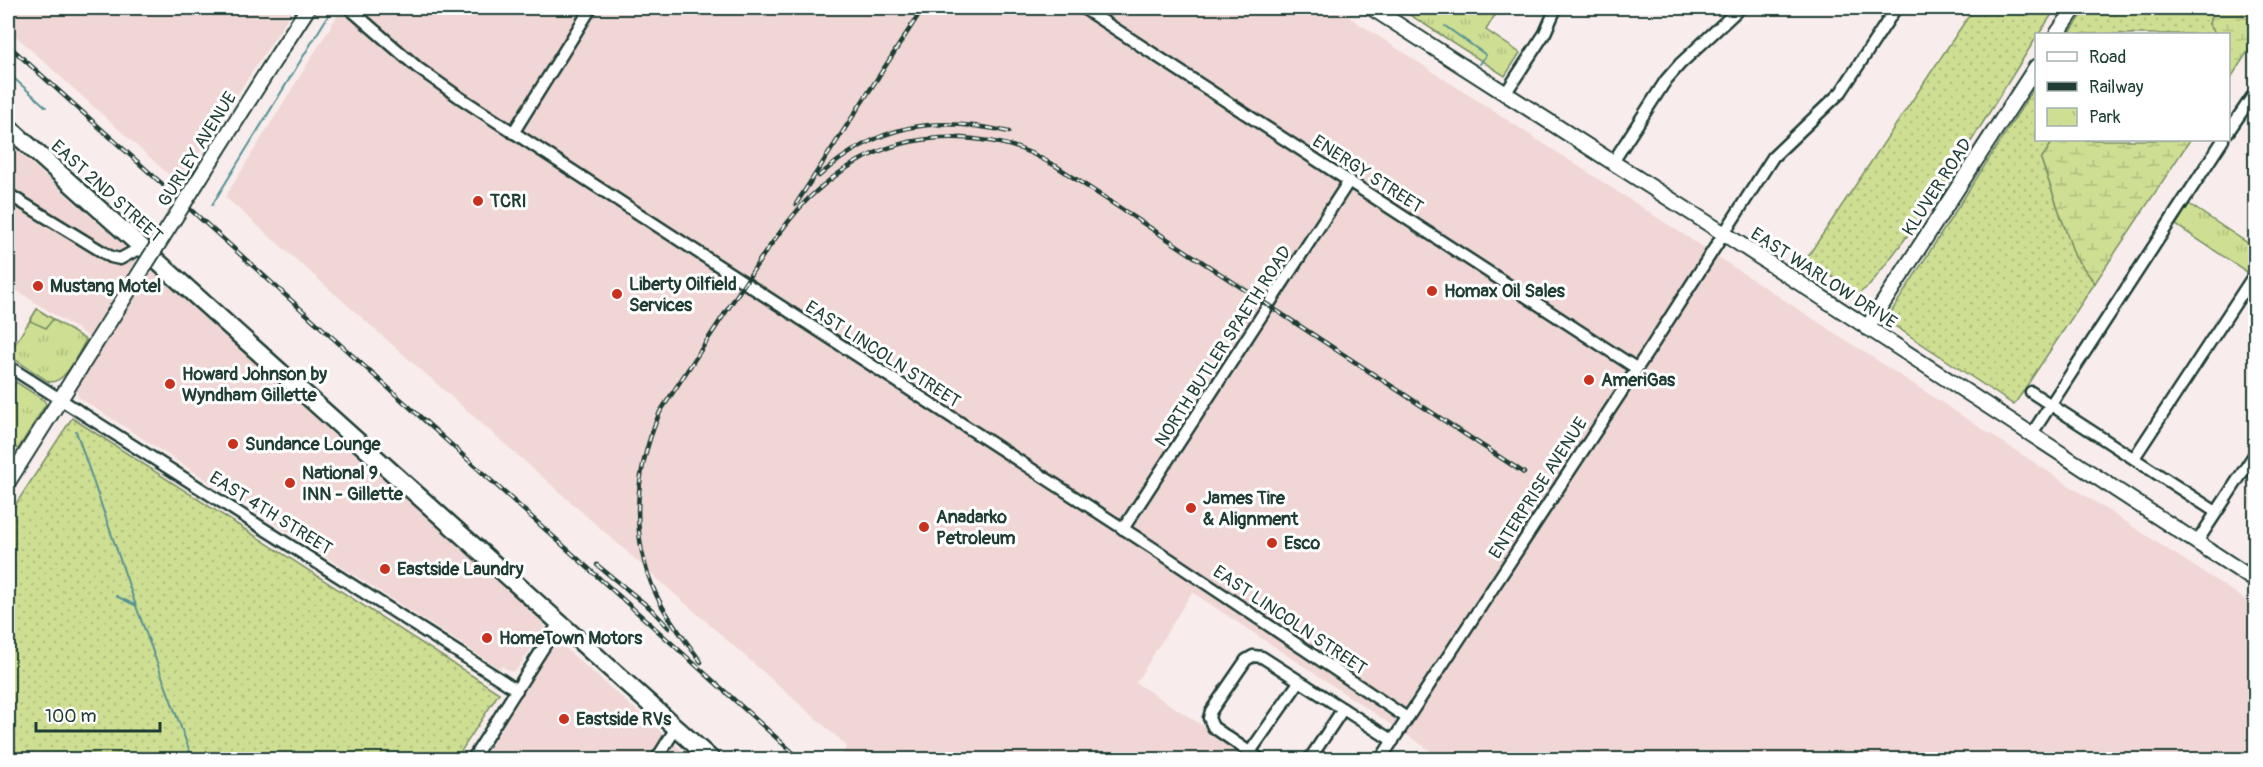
<svg xmlns="http://www.w3.org/2000/svg" width="2263" height="767" font-family="Pangolin,sans-serif">
<defs>
<pattern id="grass-dots" width="8" height="8" patternUnits="userSpaceOnUse" patternTransform="scale(1.5)"><rect width="8" height="8" fill="#cede92"/><path d="M2 2h.1M6 6h.1" fill="none" stroke="#b0bf7e" stroke-width="1.8" stroke-linecap="round"/></pattern>
<pattern id="wetland-marsh" width="20" height="14" patternUnits="userSpaceOnUse" patternTransform="scale(1.5)"><rect width="20" height="14" fill="#cede92"/><path d="M1 5h8M5 5V1M11 12h8M15 12V8" fill="none" stroke="#b0bf7e"/></pattern>
<pattern id="park-tufts" width="24" height="20" patternUnits="userSpaceOnUse" patternTransform="scale(1.5)"><rect width="24" height="20" fill="#cede92"/><path d="M3 7l-1-3M5 7V3M7 7l1-3M15 17l-1-3M17 17v-4M19 17l1-3" fill="none" stroke="#b0bf7e"/></pattern>
<pattern id="water-rules" width="6" height="5" patternUnits="userSpaceOnUse" patternTransform="scale(1.5)"><rect width="6" height="5" fill="#79cad3"/><path d="M0 2.5h6" fill="none" stroke="#63a5ac"/></pattern>
</defs>
<rect width="100%" height="100%" fill="#f8edec"/>
<filter id="ink" filterUnits="userSpaceOnUse"><feTurbulence type="fractalNoise" baseFrequency=".0167" numOctaves="2"/><feDisplacementMap in="SourceGraphic" scale="12" xChannelSelector="R" yChannelSelector="G"/><feConvolveMatrix kernelMatrix="1 2 1 2 8 2 1 2 1" color-interpolation-filters="sRGB"/></filter>
<g filter="url(#ink)">
<g fill="#f0d7d5">
<polygon points="8,8 294,8 179,184 8,29"/>
<polygon points="342,8 1335,8 2255,606 2255,759 1443,759 1192,592 1136,683 1255,759 839,759 847,746 225,197"/>
<polygon points="8,142 137,258 89,337 8,285"/>
<polygon points="149,267 543,622 544,630 517,669 512,672 502,666 500,669 78,397 76,389 78,382"/>
<polygon points="556,640 692,759 482,760"/>
</g>
<g fill="url(#grass-dots)" stroke="#768e63" stroke-width="1.5">
<polygon points="1974,8 2056,8 2039,34 2036,34 2036,38 1933,202 1870,285 1858,294 1806,259"/>
<polygon points="2087,8 2213,8 2209,24 2216,34 2069,34"/>
<polygon points="2036,85 2036,140 2054,140 2041,159 2075,257 2095,283 2014,405 1886,320"/>
<polygon points="72,418 499,693 456,759 8,759 8,516"/>
</g>
<g fill="url(#wetland-marsh)" stroke="#768e63" stroke-width="1.5">
<polygon points="2213,8 2255,8 2255,40 2229,81 2228,34 2216,34 2209,24"/>
<polygon points="2054,140 2190,140 2095,283 2075,257 2041,159"/>
</g>
<g fill="url(#park-tufts)" stroke="#768e63" stroke-width="1.5">
<polygon points="1399,8 1499,8 1486,30 1520,53 1505,76"/>
<polygon points="2189,204 2255,248 2255,258 2247,272 2176,225"/>
<path d="M37,309L86,340C77,354 67,383 49,382L8,355Z"/>
<polygon points="16,382 44,400 46,404 18,449 8,442 8,394"/>
</g>
<polygon fill="#cede92" stroke="#768e63" stroke-width="1.5" points="37,309 53,319 46,328 30,321"/>
<polygon fill="url(#water-rules)" stroke="#559293" stroke-width="1.5" points="311,531 326,541 322,548 306,538"/>
<g fill="none" stroke-linecap="round" stroke-linejoin="round">
<g stroke="#559293" stroke-width="2">
<polyline points="1445,26 1486,55 1480,64"/>
<polyline points="8,73 46,107"/>
<polyline points="212,205 328,16"/>
<polyline points="76,431 136,606 193,760"/>
<polyline points="116,596 135,605"/>
</g>
<defs>
<g id="street">
<polyline points="349,8 418,68 459,97 1153,548 1407,718"/>
<polyline points="1083,8 1636,368"/>
<polyline points="1505,94 1545,33 1556,8"/>
<polyline points="2228,132 2256,91"/>
<polyline points="513,133 591,8"/>
<polyline points="1613,162 1666,80 1680,64 1740,8"/>
<polyline points="8,194 111,257 120,259 140,248"/>
<polyline points="8,366 517,690"/>
<polyline points="2031,392 2216,512"/>
<polyline points="2031,435 2223,140"/>
<polyline points="2134,458 2256,272"/>
<polyline points="1123,529 1349,181"/>
<polyline points="2197,542 2256,452"/>
<polyline points="1250,752 1299,682"/>
<polyline points="472,760 559,623"/>
<polyline points="656,760 676,728"/>
<polyline points="1261,760 1213,727 1209,718 1211,711 1246,660 1253,656 1262,657 1393,741"/>
<polyline points="1309,760 1343,709"/>
<polyline points="1380,760 1653,344 1773,157 1841,92 1896,8"/>
</g>
<g id="secondary">
<polyline points="1372,8 1723,233 2256,581"/>
<polyline points="2057,34 2075,8"/>
<polyline points="275,59 308,8"/>
<polyline points="1867,328 2036,67"/>
<polyline points="8,482 73,379"/>
</g>
<polyline id="primary" points="8,127 712,760"/>
</defs>
<use href="#street" stroke="#1f3d34" stroke-width="15"/>
<use href="#secondary" stroke="#1f3d34" stroke-width="18"/>
<use href="#primary" stroke="#1f3d34" stroke-width="21"/>
<use href="#street" stroke="#fff" stroke-width="10"/>
<use href="#secondary" stroke="#fff" stroke-width="14"/>
<use href="#primary" stroke="#fff" stroke-width="16"/>
<defs>
<g id="rail">
<polyline points="8,45 801,760"/>
<path d="M819,176C878,124 934,115 1009,132"/>
<polyline points="796,204 923,8"/>
<path d="M757,264C773,242 789,218 808,199C855,153 909,132 974,139C992,141 1011,144 1028,152C1038,156 1047,162 1056,166L1524,473"/>
<polyline points="597,565 650,608 669,628"/>
<path d="M701,662C688,644 673,625 662,606C628,545 633,474 660,412L762,257"/>
</g>
</defs>
<use href="#rail" stroke="#1f3d34" stroke-width="4.5"/>
<use href="#rail" stroke="#fff" stroke-width="2" stroke-dasharray="7" stroke-linecap="butt"/>
<defs>
<polyline id="secondary-bridge" points="73,379 275,59"/>
</defs>
<use href="#secondary-bridge" stroke="#1f3d34" stroke-width="18" stroke-linecap="butt"/>
<use href="#secondary-bridge" stroke="#fff" stroke-width="14"/>
</g>
</g>
<g fill="#c8321e" stroke="#fff" stroke-width="2">
<circle cx="478" cy="201" r="6"/>
<circle cx="38" cy="286" r="6"/>
<circle cx="1432" cy="291" r="6"/>
<circle cx="617" cy="294" r="6"/>
<circle cx="1589" cy="380" r="6"/>
<circle cx="170" cy="384" r="6"/>
<circle cx="233" cy="444" r="6"/>
<circle cx="290" cy="483" r="6"/>
<circle cx="1191" cy="508" r="6"/>
<circle cx="924" cy="527" r="6"/>
<circle cx="1272" cy="543" r="6"/>
<circle cx="385" cy="569" r="6"/>
<circle cx="487" cy="638" r="6"/>
<circle cx="564" cy="719" r="6"/>
</g>
<g text-anchor="middle" stroke-width="6" stroke-linejoin="round" paint-order="stroke">
<g font-size="18" fill="#1f3d34" stroke="#fff">
<text transform="translate(197 149) rotate(-58)" y="6">GURLEY AVENUE</text>
<text transform="translate(1368 174) rotate(33)" y="6">ENERGY STREET</text>
<text transform="translate(1937 187) rotate(-57)" y="6">KLUVER ROAD</text>
<text transform="translate(107 191) rotate(42)" y="6">EAST 2ND STREET</text>
<text transform="translate(1824 278) rotate(33)" y="6">EAST WARLOW DRIVE</text>
<text transform="translate(1223 346) rotate(-57)" y="6">NORTH BUTLER SPAETH ROAD</text>
<text transform="translate(883 354) rotate(33)" y="6">EAST LINCOLN STREET</text>
<text transform="translate(1538 488) rotate(-57)" y="6">ENTERPRISE AVENUE</text>
<text transform="translate(271 513) rotate(32)" y="6">EAST 4TH STREET</text>
<text transform="translate(1290 620) rotate(34)" y="6">EAST LINCOLN STREET</text>
</g>
<g font-size="18" font-weight="bold" fill="#1f3d34" stroke="#fff" text-anchor="start">
<text x="490" y="207">TCRI</text>
<text x="629" y="290">Liberty Oilfield<tspan x="629" dy="21">Services</tspan></text>
<text x="50" y="292">Mustang Motel</text>
<text x="1444" y="297">Homax Oil Sales</text>
<text x="182" y="380">Howard Johnson by<tspan x="182" dy="21">Wyndham Gillette</tspan></text>
<text x="1601" y="386">AmeriGas</text>
<text x="245" y="450">Sundance Lounge</text>
<text x="302" y="479">National 9<tspan x="302" dy="21">INN - Gillette</tspan></text>
<text x="1203" y="504">James Tire<tspan x="1203" dy="21">&amp; Alignment</tspan></text>
<text x="936" y="523">Anadarko<tspan x="936" dy="21">Petroleum</tspan></text>
<text x="1284" y="549">Esco</text>
<text x="397" y="575">Eastside Laundry</text>
<text x="499" y="644">HomeTown Motors</text>
<text x="576" y="725">Eastside RVs</text>
</g>
</g>
<rect width="2263" height="767" fill="none" stroke="#fff" stroke-width="30"/>
<rect x="15" y="15" width="2233" height="737" fill="none" stroke="#1f3d34" stroke-width="2" filter="url(#ink)"/>
<rect x="2035" y="33" width="195" height="108" fill="#ffffff" stroke="#a5b1ae" stroke-width="1.5"/>
<rect x="2047" y="52" width="30" height="9" fill="#ffffff" stroke="#a5b1ae" stroke-width="1.5"/>
<text x="2089" y="63" font-size="18" fill="#1f3d34">Road</text>
<rect x="2047" y="82" width="30" height="9" fill="#1f3d34" stroke="#a5b1ae" stroke-width="1.5"/>
<text x="2089" y="93" font-size="18" fill="#1f3d34">Railway</text>
<rect x="2047" y="108" width="30" height="18" fill="url(#park-tufts)" stroke="#a5b1ae" stroke-width="1.5"/>
<text x="2089" y="123" font-size="18" fill="#1f3d34">Park</text>
<path d="M36 722v9h124v-9" fill="none" stroke="#1f3d34" stroke-width="3"/>
<text x="45" y="722" font-size="18" fill="#1f3d34" stroke="#ffffff" stroke-width="4.5" paint-order="stroke">100 m</text>
</svg>
